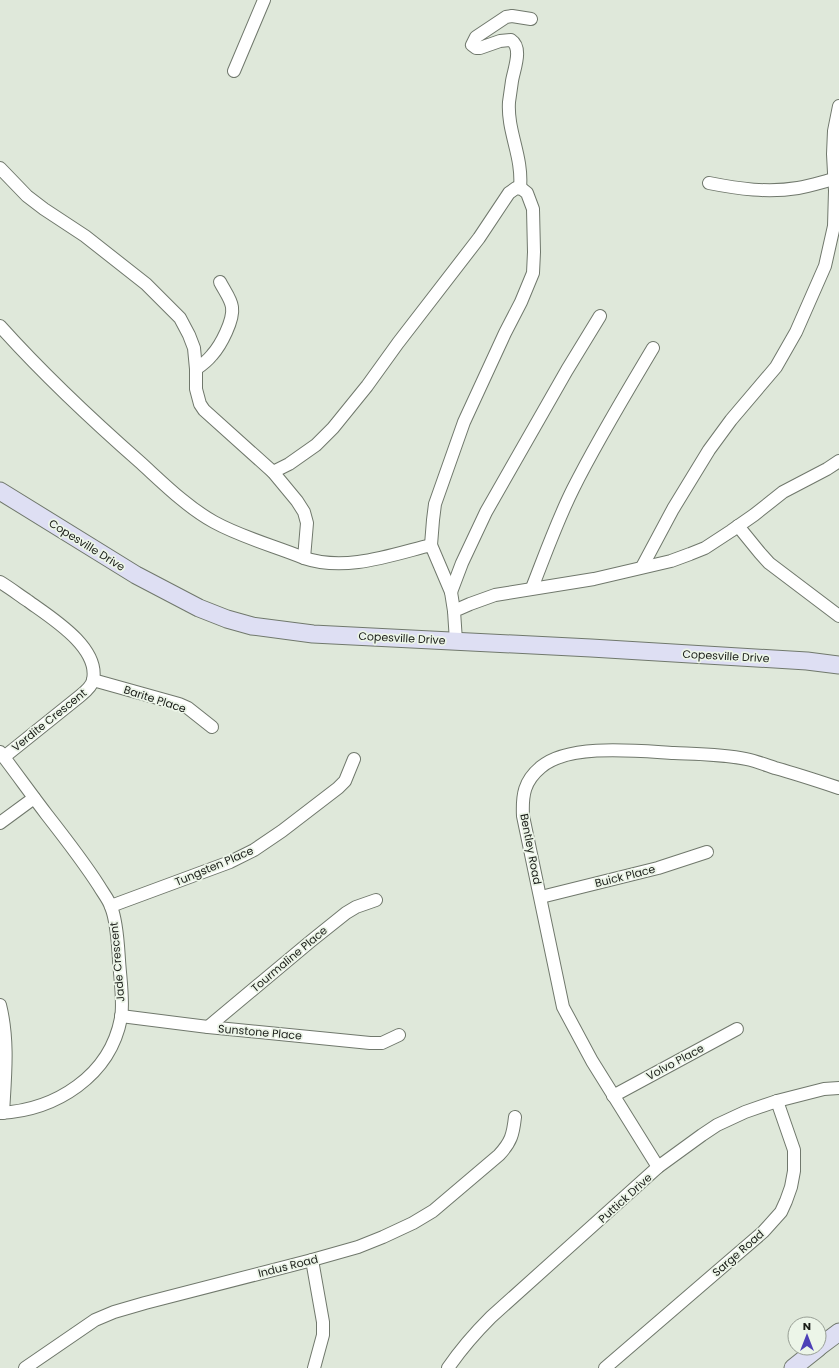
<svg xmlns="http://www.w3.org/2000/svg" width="839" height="1368" font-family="Poppins,sans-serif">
<rect width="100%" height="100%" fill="#dfe8da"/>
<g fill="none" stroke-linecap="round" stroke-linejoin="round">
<defs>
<g id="street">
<polyline points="234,71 264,0"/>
<polyline points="0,168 27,196 44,209 85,236 146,284 180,318 189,335 194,348 196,369 196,389 200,404 204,410 273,472 297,501 304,512 307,523 304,558"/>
<path d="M709,183C739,189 768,193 798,188C810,186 822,182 834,179"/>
<path d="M520,188C523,156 507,132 509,102C510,95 511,88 512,81C514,69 523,48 511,40L500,41L480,48H476L472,45L476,37L506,17L512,16L531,19"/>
<path d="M0,326C44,375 92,420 141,463C164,484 187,507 214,522C243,538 275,546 304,558C346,572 391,555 431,545L451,592L454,611"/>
<path d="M196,369C202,365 208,360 212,355C221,345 234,320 232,307C231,299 224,290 220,282"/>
<polyline points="273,472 289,464 316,445 333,428 367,386 398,343 479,238 509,193 516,188 522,189 527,193 533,209 534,252 533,273 521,302 505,333 464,422 435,504 433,520 431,545"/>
<polyline points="738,526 760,553 769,563 839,616"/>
<polyline points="642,567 673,509 709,450 731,420 776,367 796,332 825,266 834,226 835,191 833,154 834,131 839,106"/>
<path d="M0,582C10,588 19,595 28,601C50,617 100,647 93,680C92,686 85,692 80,696L4,757"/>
<path d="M532,588C545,555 557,521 573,489C597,441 625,395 653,348"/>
<polyline points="451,592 462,563 486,512 567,370 600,316"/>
<polyline points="456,641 454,611 470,604 495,595 594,579 671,561 690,554 705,548 731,531 754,515 783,492 827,469 839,461"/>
<polyline points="93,680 179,704 188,708 212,727"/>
<path d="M0,752C16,773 31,794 47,815C65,838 83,861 99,886C103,893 109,900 111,907C117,921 118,945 119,960C120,977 124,1002 121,1018C110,1076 56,1110 0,1113"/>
<polyline points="0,823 34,798"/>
<polyline points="541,897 658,868 707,852"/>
<polyline points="111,906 230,862 254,850 282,831 338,788 345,781 354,759"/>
<path d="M0,1005C9,1041 5,1077 3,1113"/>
<polyline points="121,1016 208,1027 370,1043 382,1043 399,1035"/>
<polyline points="208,1027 311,941 346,913 356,907 376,900"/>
<polyline points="613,1096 737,1029"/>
<path d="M658,1167L592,1061L563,1007L523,816C522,795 524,781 541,767C569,743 639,751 674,753C698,754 723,754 746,759C756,761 766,765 775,768C797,774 818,781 839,788"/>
<polyline points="312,1260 323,1322 323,1335 314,1368"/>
<path d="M25,1368L95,1320L114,1312L145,1303L312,1260L358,1247L383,1237L413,1223L433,1211L499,1155C511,1142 513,1135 515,1117"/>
<path d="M448,1368C461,1349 475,1333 491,1317L658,1167L702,1135L717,1125L745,1112L777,1101L824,1089L839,1088"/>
<polyline points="605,1368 763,1232 781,1212 786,1201 791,1187 794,1171 794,1150 777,1101"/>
</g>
<g id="secondary">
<polyline points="0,491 136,575 199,608 227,619 252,626 313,634 591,648 807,661 839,665"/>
<polyline points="819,1347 839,1332"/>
<polyline points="793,1368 818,1348"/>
</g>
</defs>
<use href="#street" stroke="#70786c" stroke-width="14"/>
<use href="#secondary" stroke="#70786c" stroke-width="19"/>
<use href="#street" stroke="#fff" stroke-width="12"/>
<use href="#secondary" stroke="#dedff3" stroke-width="17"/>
</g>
<g text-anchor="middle" stroke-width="3.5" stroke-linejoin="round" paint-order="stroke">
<g font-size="11" fill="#1a1d18" stroke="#ecf5e8">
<text transform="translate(87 545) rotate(32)" y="4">Copesville Drive</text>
<text transform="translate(402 638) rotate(3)" y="4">Copesville Drive</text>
<text transform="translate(726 656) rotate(3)" y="4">Copesville Drive</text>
<text transform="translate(155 699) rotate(18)" y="4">Barite Place</text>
<text transform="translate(49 720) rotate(-39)" y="4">Verdite Crescent</text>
<text transform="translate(531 849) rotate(79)" y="4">Bentley Road</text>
<text transform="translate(214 866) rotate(-23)" y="4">Tungsten Place</text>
<text transform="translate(625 876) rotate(-14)" y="4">Buick Place</text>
<text transform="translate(289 959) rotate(-40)" y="4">Tourmaline Place</text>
<text transform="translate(117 962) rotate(-95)" y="4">Jade Crescent</text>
<text transform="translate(260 1032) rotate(5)" y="4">Sunstone Place</text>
<text transform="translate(675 1062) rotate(-28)" y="4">Volvo Place</text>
<text transform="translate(625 1198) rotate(-42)" y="4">Puttick Drive</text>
<text transform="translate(738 1253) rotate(-41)" y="4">Sarge Road</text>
<text transform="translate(288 1266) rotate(-14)" y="4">Indus Road</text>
</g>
</g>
<g transform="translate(807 1336)"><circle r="19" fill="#ecf5e8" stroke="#989f95"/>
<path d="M0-3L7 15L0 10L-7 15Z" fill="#4d40b7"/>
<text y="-6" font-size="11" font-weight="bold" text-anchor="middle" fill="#1a1d18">N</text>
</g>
</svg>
